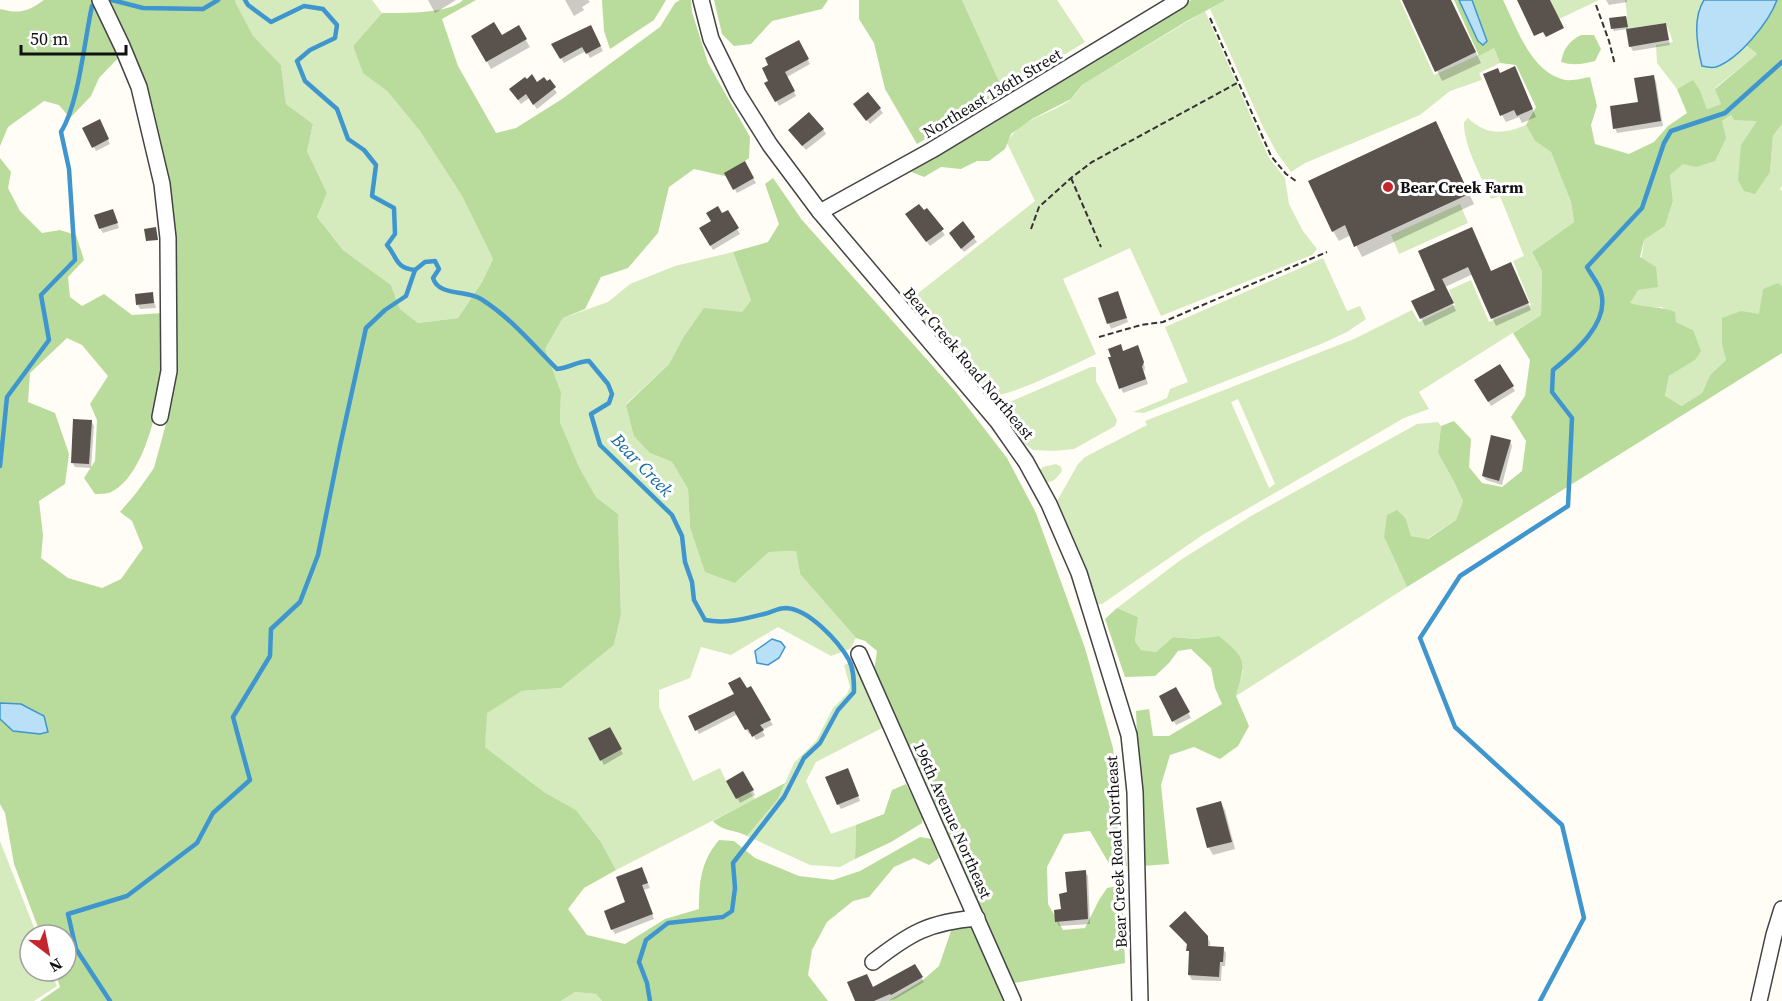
<svg xmlns="http://www.w3.org/2000/svg" width="1782" height="1001" font-family="'Source Serif 4',serif">
<rect width="100%" height="100%" fill="#fffdf5"/>
<g fill="#d5ebbd" fill-rule="evenodd">
<polygon points="235,0 372,0 382,13 353,46 363,72 387,91 420,131 462,196 493,259 482,282 458,318 418,323 400,309 391,285 343,250 317,217 327,193 307,151 313,124 286,104 281,65 253,37 235,4"/>
<polygon points="962,0 1057,0 1085,42 1004,92"/>
<polygon points="1226,0 1400,0 1434,75 1494,48 1500,63 1479,73 1482,80 1450,91 1420,115 1305,163 1291,172 1277,153 1263,127 1210,9"/>
<polygon points="1550,0 1599,0 1559,19"/>
<polygon points="1625,0 1704,0 1698,9 1734,56 1746,45 1757,54 1715,88 1721,104 1707,109 1700,90 1693,81 1677,89 1657,63 1656,45 1673,42 1666,23 1626,29 1627,15"/>
<path d="M1205,11L1269,158L1285,178L1289,204L1303,231L1317,249L1312,255L1161,316L1130,248L1063,279L1096,354C1075,364 1007,399 988,396L907,302L1035,201L1007,143C1018,119 1050,115 1070,100C1075,96 1078,90 1082,85Z"/>
<polygon points="1731,115 1734,120 1757,120 1770,172 1773,136 1782,124 1782,186 1780,189 1782,191 1782,286 1778,283 1759,315 1722,345 1726,360 1710,375 1702,393 1683,406 1665,397 1669,376 1695,360 1693,330 1676,322 1662,307 1646,308 1629,304 1637,290 1644,240 1665,226 1673,201 1670,175 1722,121"/>
<path d="M1468,118C1487,136 1504,134 1526,125L1535,141L1551,152L1571,202L1574,222L1532,252L1542,271L1541,315L1419,392L1429,409L1404,418L1204,534L1102,604H1095L1057,501L1078,464L1085,457L1147,425L1145,421L1354,339L1412,310L1419,322L1455,305L1449,290L1471,280L1489,322L1531,305L1513,261L1524,256L1500,196L1491,199C1482,178 1463,145 1464,122ZM1238,399L1275,484L1269,488L1231,402Z"/>
<polygon points="1460,204 1468,223 1399,254 1391,235"/>
<path d="M733,252L751,300L742,312L683,338L669,364L626,404L650,453L672,462L688,489L690,527L735,583L769,552L796,551L800,574L856,638L850,649L831,656L778,627L731,655L701,647L690,678L659,690V707L693,781L720,768L726,781L750,792L755,799L616,870L601,842L576,810L544,792L485,747L486,713L522,691L561,688L614,645L621,615L618,514L596,497L579,467L560,422L561,392L545,349L563,318L608,302L630,284L675,266ZM610,727L622,749L600,761L588,738Z"/>
<polygon points="1323,258 1347,311 1360,306 1366,319 1347,332 1321,344 1144,413 1133,412 1167,398 1170,389 1188,382 1165,327"/>
<polygon points="1091,367 1096,367 1096,381 1117,420 1115,426 1074,449 1054,451 1033,450 1020,440 998,410 1007,403"/>
<polygon points="1438,422 1441,426 1438,453 1453,480 1463,501 1456,520 1427,539 1411,536 1406,519 1384,537 1407,587 1236,696 1243,671 1219,636 1195,639 1173,637 1156,652 1141,650 1135,641 1138,617 1117,608 1182,559 1251,516 1417,424"/>
<path d="M1056,464L1061,467L1062,471C1057,477 1053,484 1045,482L1039,470L1043,467Z"/>
<polygon points="857,661 884,727 816,762 806,781 831,834 856,825 855,859 840,867 810,865 747,836 778,799 794,763 816,741 833,708 847,694 850,687 844,665"/>
<polygon points="0,841 37,935 30,935 30,971 51,971 57,986 34,1001 0,1001"/>
<polygon points="575,992 596,994 602,1001 561,1001"/>
</g>
<g fill="#b9dc9c">
<path d="M44,0H93L120,56L99,78L91,96L70,118L59,105L44,101L8,127L0,146V9C20,14 27,12 44,0Z"/>
<path d="M107,0H235L236,4L253,36L281,65L286,104L313,124L307,151L327,193L317,217L343,250L391,285L400,309L418,323L458,318L482,282L493,259L462,196L420,131L387,91L363,73L353,46L382,13C402,13 449,14 463,0H476L442,19L458,66L496,133L516,128L562,99L660,27L675,3L680,0H691L692,12L708,63L750,137L749,158L725,176L694,169L669,187L658,233L628,268L601,277L585,309L563,318L545,349L561,392L560,422L579,467L596,497L618,514L621,615L614,645L561,688L522,691L487,713L485,747L544,792L576,810L601,842L616,870L584,888L568,909L587,935L625,944L665,919L699,909C699,882 701,861 719,840L734,841L755,858L799,876L833,880L860,871L920,837L932,839L939,858L929,865L914,858L894,867L869,897L853,901L827,922L812,950L808,975L828,1001H602L596,994L575,992L561,1001H40L60,987L55,971H66V935H41L14,864L5,813L0,804V158L11,172L8,188L20,211L42,233L60,230L76,235L84,260L68,277L70,297L82,306L104,294L132,315L163,313C162,332 163,351 162,369C160,403 145,474 113,491C109,494 100,494 95,494L84,478L95,461L97,420L90,404L108,376L82,345L67,338L30,373L28,402L55,413L69,454L65,484L39,501L43,535L41,558L68,578L102,588L121,579L143,548L132,521L120,512L137,492L154,468L171,405L174,365L176,250L168,177L153,110L136,61Z"/>
<polygon points="602,0 666,0 654,20 610,49 604,31"/>
<polygon points="714,0 828,0 822,9 772,21 751,44 734,46 722,34"/>
<polygon points="859,0 962,0 1004,92 917,144 885,89 874,43 859,19"/>
<polygon points="1191,0 1226,0 1187,21 1082,85 1071,99 1032,119 1011,134 1005,149 989,161 977,161 961,169 941,167 924,177 909,171 986,128"/>
<path d="M1454,0H1503C1517,28 1531,73 1566,80C1573,81 1583,78 1590,77L1597,106L1591,125L1595,144L1629,154L1654,142L1668,126L1687,113L1677,89L1693,80L1700,90L1707,109L1721,104L1715,89L1757,54L1746,45L1762,25L1777,0H1782V124L1773,136L1770,172L1755,194L1744,191L1738,180L1741,145L1757,121L1734,120L1731,115L1722,121L1726,138L1715,161L1696,167L1683,164L1670,175L1673,201L1665,226L1644,240L1640,257L1656,267L1658,287L1638,290L1630,303C1645,308 1660,306 1675,312L1676,322L1693,330L1701,351L1695,360L1669,376L1665,396L1682,406L1702,393L1710,375L1726,360L1722,345V318L1741,311L1759,314L1763,289L1778,283L1782,286V353L1407,587L1384,537L1387,515L1397,510L1406,519L1411,536L1428,539L1456,520L1463,501L1453,480L1438,453L1441,426L1454,421L1471,439L1469,467L1482,483L1502,487L1522,471L1526,441L1511,417L1525,396L1530,360L1513,333L1541,315L1542,271L1532,252L1574,222L1571,202L1551,152L1535,141L1526,125L1536,107L1516,65L1500,63L1494,48L1479,56Z"/>
<path d="M1581,35H1594L1601,49L1595,61C1583,64 1573,66 1561,62C1564,48 1568,42 1581,35Z"/>
<polygon points="773,178 802,220 956,392 1007,458 1036,513 1085,648 1113,748 1127,866 1111,867 1090,831 1064,834 1047,867 1048,904 1063,930 1085,928 1099,900 1107,888 1122,885 1125,963 1014,983 874,671 877,651 865,641 856,638 800,574 796,551 769,552 735,583 705,572 690,527 688,489 672,462 650,453 634,436 626,405 669,364 683,338 704,308 742,312 751,300 733,252 768,242 779,224 765,184"/>
<path d="M1117,608L1138,617L1135,641L1141,650L1156,652L1173,637L1195,639L1219,636C1247,659 1246,661 1236,696L1249,726L1238,746L1220,759L1194,747L1170,755L1161,785L1169,864L1142,866L1143,788L1137,737L1136,711L1149,709L1153,736H1169L1222,704L1215,688L1211,668L1191,649L1178,651L1169,663L1155,676L1125,677L1105,619Z"/>
<path d="M785,783L778,799L747,836C734,829 723,832 713,821Z"/>
<polygon points="906,784 923,817 922,823 891,842 855,859 856,825 884,814 892,790"/>
<polygon points="952,928 973,928 1006,1001 888,1001 923,980 939,966"/>
</g>
<g fill="#b9e0f7" stroke="#3f96cf" stroke-width="1.5">
<polygon points="1459,0 1472,0 1487,41 1483,45 1478,41"/>
<path d="M1704,0H1777C1769,22 1739,59 1716,67C1712,68 1706,67 1702,66C1697,46 1692,18 1704,0Z"/>
<polygon points="772,639 781,642 785,647 779,658 768,665 757,663 755,651"/>
<polygon points="0,703 21,704 44,716 48,732 40,734 13,731 0,719"/>
</g>
<g fill="#0003">
<polygon points="428,0 456,0 435,13"/>
<polygon points="565,0 588,0 590,2 582,7 584,10 574,16"/>
<polygon points="1404,0 1451,0 1481,63 1442,81"/>
<polygon points="1606,0 1627,0 1627,2 1609,5"/>
<polygon points="1626,19 1628,30 1665,25 1670,45 1633,51 1630,46 1627,29 1614,31 1613,29 1611,20"/>
<polygon points="518,27 530,47 491,69 473,36 501,37"/>
<polygon points="590,27 603,51 590,58 586,51 564,63 553,45"/>
<polygon points="798,42 810,64 787,77 796,96 779,106 766,83 770,81"/>
<polygon points="1500,74 1518,75 1536,117 1522,123 1519,117 1506,122 1502,115"/>
<polygon points="1653,77 1656,81 1663,126 1617,133 1615,128 1639,103"/>
<polygon points="549,81 557,93 537,109 529,98 521,104 513,94 537,84 546,83"/>
<polygon points="858,109 880,109 883,113 870,124"/>
<polygon points="99,121 110,144 96,151 84,129"/>
<polygon points="823,129 826,134 806,150 790,131"/>
<polygon points="1441,133 1474,204 1362,257 1351,235 1339,241 1333,231"/>
<polygon points="744,163 756,183 737,193 726,174"/>
<polygon points="927,210 945,235 930,246 910,219"/>
<polygon points="113,211 119,228 103,233 100,228"/>
<polygon points="727,212 740,234 713,250 701,228"/>
<polygon points="963,224 977,242 964,252 953,238"/>
<polygon points="1420,252 1491,272 1514,271 1531,310 1496,326 1473,274 1445,287 1456,311 1425,326 1413,302 1437,291"/>
<polygon points="152,294 156,308 140,309 138,305"/>
<polygon points="1120,298 1128,322 1111,329 1099,299"/>
<polygon points="1123,352 1140,352 1145,368 1144,372 1148,384 1123,393 1121,388"/>
<polygon points="1500,366 1515,391 1491,406 1476,381"/>
<polygon points="91,421 94,426 91,468 75,467 72,462"/>
<polygon points="1510,441 1512,446 1502,485 1486,480 1483,476"/>
<polygon points="750,688 773,725 762,730 765,736 756,740 752,733 749,734 738,714 699,734 690,717"/>
<polygon points="1176,689 1191,718 1176,725 1161,697"/>
<polygon points="609,729 623,754 604,765 590,739"/>
<polygon points="743,773 755,795 740,803 728,781"/>
<polygon points="850,774 860,801 841,809 838,804"/>
<polygon points="1221,803 1225,810 1235,849 1213,855 1209,848 1198,809"/>
<polygon points="1085,872 1088,876 1090,924 1059,926 1057,922 1068,894"/>
<polygon points="644,874 650,888 644,890 654,919 615,934 612,929"/>
<polygon points="1171,926 1207,937 1210,942 1210,948 1223,949 1226,953 1225,966 1222,966 1221,981 1192,980 1189,975 1191,955 1188,946"/>
<polygon points="915,966 924,982 895,999 887,1001 857,1001 873,989"/>
</g>
<g fill="none" stroke-linecap="round" stroke-linejoin="round">
<g stroke="#3f96cf" stroke-width="4.5">
<polyline points="112,0 143,8 203,9 218,0"/>
<path d="M245,0L248,5L271,22L304,6L323,9L337,25L335,38L310,50L297,61L305,81L337,109L348,139L364,150L376,165L372,196L394,208L395,234L387,245C398,258 395,268 415,270L425,262L435,261L439,269L433,278C438,296 466,290 481,299C510,317 533,345 557,369C569,368 578,361 589,361L608,384L612,394L609,403L591,414L600,445L672,515L682,536L685,562L692,582L694,600L705,620C725,624 744,619 764,614C772,612 778,608 786,608C809,609 839,642 849,660C854,670 854,682 854,692L838,710L820,743L804,758L784,797L733,863L735,888L732,911L723,917L668,923L646,940L639,962L647,983L650,1001"/>
<path d="M0,466L7,397L49,340L41,295L75,260L69,169L61,132C79,103 84,42 92,6"/>
<polyline points="110,1001 76,949 68,914 127,896 197,843 213,813 250,780 233,717 270,656 271,629 300,602 318,555 340,446 366,328 385,310 406,296 415,270"/>
<path d="M1540,1001L1584,918L1562,825L1455,727L1420,638L1460,576L1568,506L1572,418L1552,392L1553,370C1574,353 1610,323 1601,292C1599,284 1591,275 1587,267L1642,208L1664,143L1671,131L1725,113L1782,62"/>
</g>
</g>
<g fill="#5a524d">
<polygon points="1402,0 1451,0 1476,52 1435,72"/>
<polygon points="1517,0 1550,0 1564,28 1546,37 1543,32 1534,36"/>
<polygon points="1626,16 1628,27 1611,29 1609,18"/>
<polygon points="494,22 502,35 519,25 527,39 486,62 471,36"/>
<polygon points="1666,23 1669,40 1629,47 1626,29"/>
<polygon points="591,25 601,46 586,54 582,47 560,59 551,44"/>
<polygon points="799,40 809,59 785,72 795,91 775,102 764,83 768,81 762,68 768,65 765,58"/>
<polygon points="1515,66 1533,109 1517,116 1514,110 1500,116 1483,74 1498,68 1500,73"/>
<polygon points="532,74 537,82 544,77 547,81 550,79 556,87 533,105 526,94 518,100 509,89 525,77 527,79"/>
<polygon points="1654,75 1661,121 1613,129 1610,106 1638,102 1634,78"/>
<polygon points="868,92 881,108 866,121 853,104"/>
<polygon points="809,112 824,129 802,146 788,130"/>
<polygon points="100,119 109,139 92,148 82,128"/>
<polygon points="1436,121 1469,194 1354,247 1345,225 1332,232 1308,181"/>
<polygon points="745,161 754,178 733,190 724,173"/>
<polygon points="919,204 924,210 927,208 944,229 926,242 905,214"/>
<polygon points="718,206 722,213 728,210 739,228 710,246 699,228 711,221 706,213"/>
<polygon points="113,209 118,223 99,229 94,215"/>
<polygon points="963,221 975,237 961,249 949,233"/>
<polygon points="156,227 158,240 146,241 144,229"/>
<polygon points="1472,227 1491,271 1511,262 1529,303 1491,319 1468,267 1442,279 1454,303 1420,319 1411,301 1435,290 1418,251"/>
<polygon points="1118,291 1127,318 1107,324 1098,298"/>
<polygon points="153,292 154,303 136,305 135,294"/>
<polygon points="1121,344 1123,351 1138,345 1144,362 1142,367 1146,379 1119,389 1108,357 1111,357 1108,349"/>
<polygon points="1500,364 1514,386 1488,402 1474,380"/>
<polygon points="73,419 92,420 89,464 71,463"/>
<polygon points="1491,435 1511,440 1499,481 1482,476"/>
<polygon points="740,677 747,688 751,686 771,720 760,725 764,730 752,737 748,729 745,730 734,711 695,731 688,716 734,694 728,683"/>
<polygon points="1176,687 1190,712 1172,722 1159,696"/>
<polygon points="610,727 622,749 600,761 588,738"/>
<polygon points="848,768 859,796 837,805 825,777"/>
<polygon points="743,771 754,790 736,799 726,781"/>
<polygon points="1221,801 1232,842 1207,848 1196,808"/>
<polygon points="642,867 648,883 642,885 653,914 611,930 604,911 625,902 616,877"/>
<polygon points="1086,870 1088,919 1055,922 1054,910 1061,909 1059,894 1067,892 1065,872"/>
<polygon points="1185,911 1208,936 1208,946 1224,947 1223,962 1220,962 1219,977 1188,975 1189,951 1186,951 1187,944 1169,926"/>
<polygon points="915,964 923,977 891,995 890,994 874,1001 855,1001 847,982 867,974 873,987"/>
</g>
<g fill="none" stroke-linecap="round" stroke-linejoin="round">
<defs>
<g id="minor">
<polyline points="100,0 122,46 139,87 162,184 168,238 169,371 160,417"/>
<polyline points="701,0 711,39 738,94 770,145 820,212 998,422 1026,462 1049,504 1079,573 1129,735 1135,792 1140,1001"/>
<polyline points="820,212 932,150 1180,0"/>
<polyline points="859,654 1013,1001"/>
<path d="M873,962C910,933 929,922 977,918"/>
<polyline points="1759,1001 1774,935 1782,909"/>
</g>
</defs>
<use href="#minor" stroke="#444" stroke-width="18"/>
<g stroke="#333" stroke-width="2" stroke-dasharray="6 3" stroke-linecap="butt">
<polyline points="1596,5 1609,41 1615,65"/>
<polyline points="1210,18 1271,156 1286,174 1296,181"/>
<polyline points="1071,178 1101,247"/>
<polyline points="1031,229 1039,207 1071,178 1092,162 1239,82"/>
<polyline points="1099,337 1141,325 1163,322 1327,252"/>
</g>
<use href="#minor" stroke="#fff" stroke-width="15"/>
</g>
<circle fill="#c4262e" stroke="#fff" stroke-width="2" cx="1388" cy="187" r="6"/>
<g text-anchor="middle" stroke-width="6" stroke-linejoin="round" paint-order="stroke">
<g font-size="16" fill="#111" stroke="#fff">
<text transform="translate(992 93) rotate(-31)" y="6">Northeast 136th Street</text>
<text transform="translate(969 363) rotate(50)" y="6">Bear Creek Road Northeast</text>
<text transform="translate(953 820) rotate(66)" y="6">196th Avenue Northeast</text>
<text transform="translate(1116 852) rotate(-93)" y="6">Bear Creek Road Northeast</text>
</g>
<g font-size="16" font-weight="bold" fill="#111" stroke="#fff" text-anchor="start">
<text x="1400" y="193">Bear Creek Farm</text>
</g>
<g font-size="18" font-style="italic" fill="#1768a6" stroke="#fff">
<text transform="translate(642 465) rotate(46)" y="6">Bear Creek</text>
</g>
</g>
<g transform="translate(48 953) rotate(148)"><circle r="28" fill="#ffffff" stroke="#a0a0a0" stroke-width="1.5"/>
<path d="M0-4.5L10 22L0 15L-10 22Z" fill="#c4262e"/>
<text y="-9" font-size="16" font-weight="bold" text-anchor="middle" fill="#111111">N</text>
</g>
<path d="M21 45v9h105v-9" fill="none" stroke="#111111" stroke-width="3"/>
<text x="30" y="45" font-size="18" fill="#111111" stroke="#ffffff" stroke-width="4.5" paint-order="stroke">50 m</text>
</svg>
